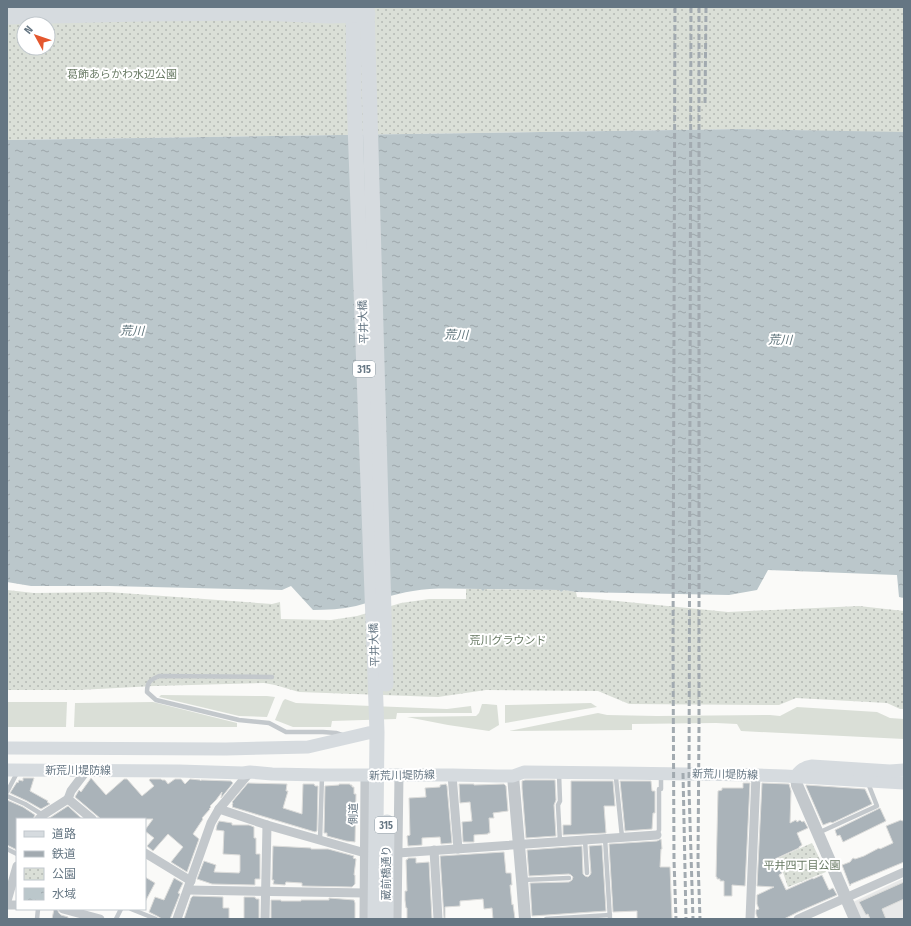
<svg xmlns="http://www.w3.org/2000/svg" width="911" height="926" font-family="'Fira Sans Condensed','Noto Sans JP',sans-serif">
<defs>
<pattern id="park-dots" width="8" height="8" patternUnits="userSpaceOnUse"><rect width="8" height="8" fill="#dadfd7"/><path d="M2 2h.1M6 6h.1" fill="none" stroke="#b4b9b4" stroke-width="1.8" stroke-linecap="round"/></pattern>
<pattern id="water-ripples" width="26" height="14" patternUnits="userSpaceOnUse"><rect width="26" height="14" fill="#bbc7cb"/><path d="M2 4q2-2 4 0t4 0M15 11q2-2 4 0t4 0" fill="none" stroke="#9ca6aa"/></pattern>
</defs>
<rect width="100%" height="100%" fill="#fafaf8"/>
<polygon fill="#e8e9e9" points="904,878 904,919 860,919 853,902"/>
<g fill="#dadfd7">
<polygon points="161,695 267,696 275,697 267,717 239,716 159,697"/>
<polygon points="285,699 296,703 322,704 447,709 471,706 472,713 397,713 396,719 332,721 331,727 293,727 275,720 283,701"/>
<polygon points="7,702 67,702 66,727 7,727"/>
<polygon points="153,702 237,723 237,727 74,727 75,703"/>
<polygon points="591,703 597,707 505,723 505,705"/>
<polygon points="482,704 486,704 497,705 499,725 489,731 448,725 407,717 476,716 479,713"/>
<polygon points="797,707 877,712 890,718 904,719 904,739 741,731 737,724 716,723 632,724 632,730 509,731 598,713 607,715 657,716 770,715 780,716"/>
</g>
<g fill="url(#park-dots)" fill-rule="evenodd">
<path d="M518,7H904V133L741,129L7,140V11ZM24,24H48V48H24Z"/>
<polygon points="466,589 559,590 561,592 564,590 576,592 577,597 728,612 859,606 904,611 904,709 900,709 887,703 796,698 779,705 629,704 598,691 486,690 438,697 299,692 275,685 264,683 154,686 79,690 7,690 7,590 34,593 108,592 272,604 280,602 281,619 331,620 357,616 401,603 429,599 466,599"/>
<polygon points="812,843 826,872 788,887 778,858"/>
</g>
<path fill="url(#water-ripples)" d="M741,129L904,132V598L899,597L897,575L768,570L757,590L729,595L576,592L564,590L561,592L559,590L485,589L483,591L481,589C458,589 435,587 413,591C393,594 375,601 356,606C342,609 327,610 313,610L291,586L282,590L109,586H31L7,582V140Z"/>
<g fill="#aab3b9" stroke="#dcdcda">
<polygon points="23,778 34,778 30,791 48,801 47,802 50,804 41,809 27,801 10,793 17,782 18,783 19,780 23,781"/>
<polygon points="91,778 106,795 124,779 127,779 142,796 154,786 149,780 150,779 161,779 162,780 165,780 168,784 175,779 181,779 185,784 190,779 200,780 201,781 201,780 231,781 233,783 221,798 222,792 216,800 210,806 211,807 209,809 210,809 202,818 203,819 193,834 199,839 187,872 171,862 183,847 168,834 153,851 147,846 154,838 145,831 145,830 153,819 101,819 75,797 79,790 81,792"/>
<polygon points="525,780 555,780 556,800 554,805 556,836 526,838 522,788 522,781"/>
<polygon points="571,781 613,781 615,806 604,806 606,833 563,835 563,825 571,825"/>
<polygon points="620,781 651,781 652,791 655,791 655,813 653,813 652,829 625,831"/>
<polygon points="248,783 287,784 286,791 288,791 283,808 302,814 303,784 314,784 315,786 318,786 317,831 315,832 232,807 233,806 232,805 233,803 232,802"/>
<polygon points="743,783 750,783 745,886 732,885 732,896 724,896 724,881 720,881 720,879 717,879 717,877 716,877 718,791 722,790 722,788 743,788"/>
<polygon points="762,783 789,784 791,791 790,823 796,820 797,822 800,820 802,822 804,821 808,828 797,833 802,845 799,847 799,848 775,859 782,873 779,875 786,890 813,878 813,879 822,875 829,890 833,888 837,895 798,912 784,919 758,919 756,914 756,910 759,909 757,904 757,895 774,887 757,886"/>
<polygon points="339,784 350,784 350,785 352,785 352,787 354,787 354,794 356,794 355,842 346,841 327,836 327,833 324,833 325,786 339,785"/>
<polygon points="446,784 447,786 452,843 441,844 440,837 422,838 422,845 408,846 407,836 410,835 409,798 426,797 425,788 440,787 440,785"/>
<polygon points="459,784 474,784 474,785 504,784 506,786 508,811 493,813 494,818 489,818 490,833 488,833 488,834 474,835 474,842 463,842 462,822 472,821 470,802 460,803"/>
<polygon points="806,785 865,789 872,804 832,823 831,822 823,825 806,786"/>
<polygon points="7,800 23,807 35,815 33,819 17,819 17,850 7,845"/>
<polygon points="68,806 81,818 80,819 48,819"/>
<polygon points="880,808 886,821 843,842 840,835 837,836 835,830"/>
<polygon points="901,820 902,821 904,820 904,862 851,884 850,886 842,865 850,862 853,858 855,859 864,856 879,848 880,849 893,843 886,826"/>
<polygon points="219,821 232,823 232,825 249,825 254,827 254,838 256,838 256,854 260,854 260,879 255,879 255,885 212,884 197,879 204,861 216,865 214,872 239,873 240,871 240,855 223,854 224,831 216,830 217,825"/>
<polygon points="661,839 662,849 661,849 660,867 670,867 672,919 637,919 637,911 613,912 609,844 657,841"/>
<polygon points="602,845 606,911 532,916 530,883 569,882 572,880 573,877 571,875 569,874 529,876 527,850 582,846 583,874 585,876 588,877 590,875 591,873 589,846"/>
<polygon points="273,846 311,848 311,849 328,849 354,856 353,858 356,859 354,875 355,875 355,884 352,887 302,886 302,883 286,882 285,885 273,884 274,880 272,880"/>
<polygon points="504,852 506,873 511,873 512,885 510,885 512,905 513,904 515,919 493,919 492,908 484,909 483,899 460,901 460,906 445,907 445,918 444,918 440,856"/>
<polygon points="408,858 416,858 416,863 429,862 432,919 407,919 407,908 406,908 405,900 405,891 407,891 406,860 408,859"/>
<polygon points="145,877 155,883 145,902"/>
<polygon points="174,878 183,883 178,893 180,894 170,919 162,919 157,916 149,912 155,897 164,900"/>
<polygon points="904,882 904,899 882,909 886,919 870,919 868,914 866,915 859,902"/>
<polygon points="193,896 223,897 223,908 229,908 229,919 184,919 191,898"/>
<polygon points="244,897 255,897 255,898 256,898 256,899 259,899 259,919 244,919"/>
<polygon points="329,898 354,900 355,903 355,919 271,919 271,900 281,900 281,901 301,901 301,900 329,900"/>
<polygon points="54,909 57,909 59,913 61,915 68,917 68,919 52,919"/>
</g>
<g fill="none" stroke-linecap="round" stroke-linejoin="round">
<g stroke="#c3c8cc" stroke-width="4.5">
<path d="M272,677L159,676C150,680 147,682 147,692L156,700L239,720L269,723L286,732H323L336,733L342,735"/>
<polyline points="617,773 616,778 622,837"/>
<polyline points="559,774 560,801 558,805 560,842"/>
<polyline points="7,792 18,771"/>
<polyline points="7,796 25,804 43,815"/>
<polyline points="818,833 877,806 868,783"/>
<polyline points="657,835 659,830 659,789 661,789 661,774"/>
<polyline points="605,838 610,919"/>
<polyline points="320,840 322,776"/>
<polyline points="585,840 587,873"/>
<polyline points="7,849 17,854"/>
<polyline points="522,880 569,878"/>
<polyline points="131,909 156,919"/>
<polyline points="37,919 38,909"/>
<polyline points="116,919 121,909"/>
<polyline points="546,919 610,915"/>
</g>
<g stroke="#c3c8cc" stroke-width="9">
<polyline points="87,770 71,791 68,799 92,819"/>
<polyline points="452,775 458,849"/>
<polyline points="219,809 267,825 365,853 398,853 657,835"/>
<polyline points="39,819 43,815 68,799"/>
<polyline points="434,850 438,919"/>
<polyline points="145,853 191,881"/>
<polyline points="188,890 364,893"/>
<polyline points="7,901 17,866"/>
<polyline points="7,905 17,905"/>
<polyline points="63,909 100,919"/>
<polyline points="177,919 211,823 219,809 250,772"/>
<polyline points="265,919 267,825"/>
<polyline points="364,919 365,776"/>
<polyline points="397,919 399,775"/>
<polyline points="750,919 756,775"/>
<polyline points="798,919 904,872"/>
</g>
<g stroke="#c3c8cc" stroke-width="12">
<polyline points="513,776 522,880 525,919"/>
<polyline points="796,776 797,785 855,919"/>
</g>
<g stroke="#d6dbdf" stroke-width="13">
<polyline points="7,748 226,749 308,747 368,733 377,732"/>
<polyline points="7,770 179,771 243,773 250,772 272,774 322,775 452,775 497,776 513,776 524,772 617,773 756,775 785,776 904,783"/>
<path d="M796,776C800,770 804,767 812,766L890,771L904,770"/>
</g>
<g stroke="#d6dbdf" stroke-width="15">
<polyline points="353,7 354,96 377,732 375,919"/>
<polyline points="367,7 386,684"/>
<polyline points="386,919 387,822"/>
</g>
<polyline stroke="#d6dbdf" stroke-width="17" points="7,16 143,13 260,12 329,15 367,14"/>
<g stroke="#a2aab0" stroke-width="3" stroke-dasharray="6 3" stroke-linecap="butt">
<polyline points="675,7 673,648 674,860 676,919"/>
<polyline points="691,7 689,789 693,919"/>
<polyline points="699,7 699,726 698,861 700,919"/>
<polyline points="705,103 706,7"/>
<polyline points="683,773 686,919"/>
</g>
</g>
<g text-anchor="middle" stroke-width="4" stroke-linejoin="round" paint-order="stroke">
<g fill="#fff" stroke="#939fa8" stroke-width="1">
<rect x="353" y="361" width="22" height="16" rx="3"/>
<rect x="375" y="817" width="22" height="16" rx="3"/>
</g>
<g font-size="10" font-weight="bold" fill="#657683">
<text x="364" y="373">315</text>
<text x="386" y="829">315</text>
</g>
<g font-size="11" fill="#687a64" stroke="#fff">
<text x="122" y="78">葛飾あらかわ水辺公園</text>
<text x="508" y="644">荒川グラウンド</text>
<text x="802" y="869">平井四丁目公園</text>
</g>
<g font-size="11" fill="#657683" stroke="#fff">
<text transform="translate(363 322) rotate(-92)" y="4">平井大橋</text>
<text transform="translate(374 645) rotate(-92)" y="4">平井大橋</text>
<text x="78" y="774">新荒川堤防線</text>
<text transform="translate(725 774) rotate(1)" y="4">新荒川堤防線</text>
<text transform="translate(402 775) rotate(-1)" y="4">新荒川堤防線</text>
<text transform="translate(353 814) rotate(-89)" y="4">側道</text>
<text transform="translate(386 873) rotate(-90)" y="4">蔵前橋通り</text>
</g>
<g font-size="12" font-style="italic" fill="#60757c" stroke="#fff">
<text transform="translate(132 331) rotate(1)" y="4">荒川</text>
<text transform="translate(456 335) rotate(1)" y="4">荒川</text>
<text transform="translate(780 340) rotate(1)" y="4">荒川</text>
</g>
</g>
<rect width="911" height="926" fill="none" stroke="#657683" stroke-width="16"/>
<rect x="16" y="818" width="130" height="92" fill="#ffffff" stroke="#c1c8cd"/>
<rect x="24" y="831" width="20" height="6" fill="#d6dbdf" stroke="#c1c8cd"/>
<text x="52" y="838" font-size="12" fill="#657683">道路</text>
<rect x="24" y="851" width="20" height="6" fill="#a2aab0" stroke="#c1c8cd"/>
<text x="52" y="858" font-size="12" fill="#657683">鉄道</text>
<rect x="24" y="868" width="20" height="12" fill="url(#park-dots)" stroke="#c1c8cd"/>
<text x="52" y="878" font-size="12" fill="#657683">公園</text>
<rect x="24" y="888" width="20" height="12" fill="url(#water-ripples)" stroke="#c1c8cd"/>
<text x="52" y="898" font-size="12" fill="#657683">水域</text>
<g transform="translate(36 36) rotate(310)"><circle r="19" fill="#ffffff" stroke="#c1c8cd"/>
<path d="M0-3L7 15L0 10L-7 15Z" fill="#e4572e"/>
<text y="-6" font-size="11" font-weight="bold" text-anchor="middle" fill="#657683">N</text>
</g>
</svg>
